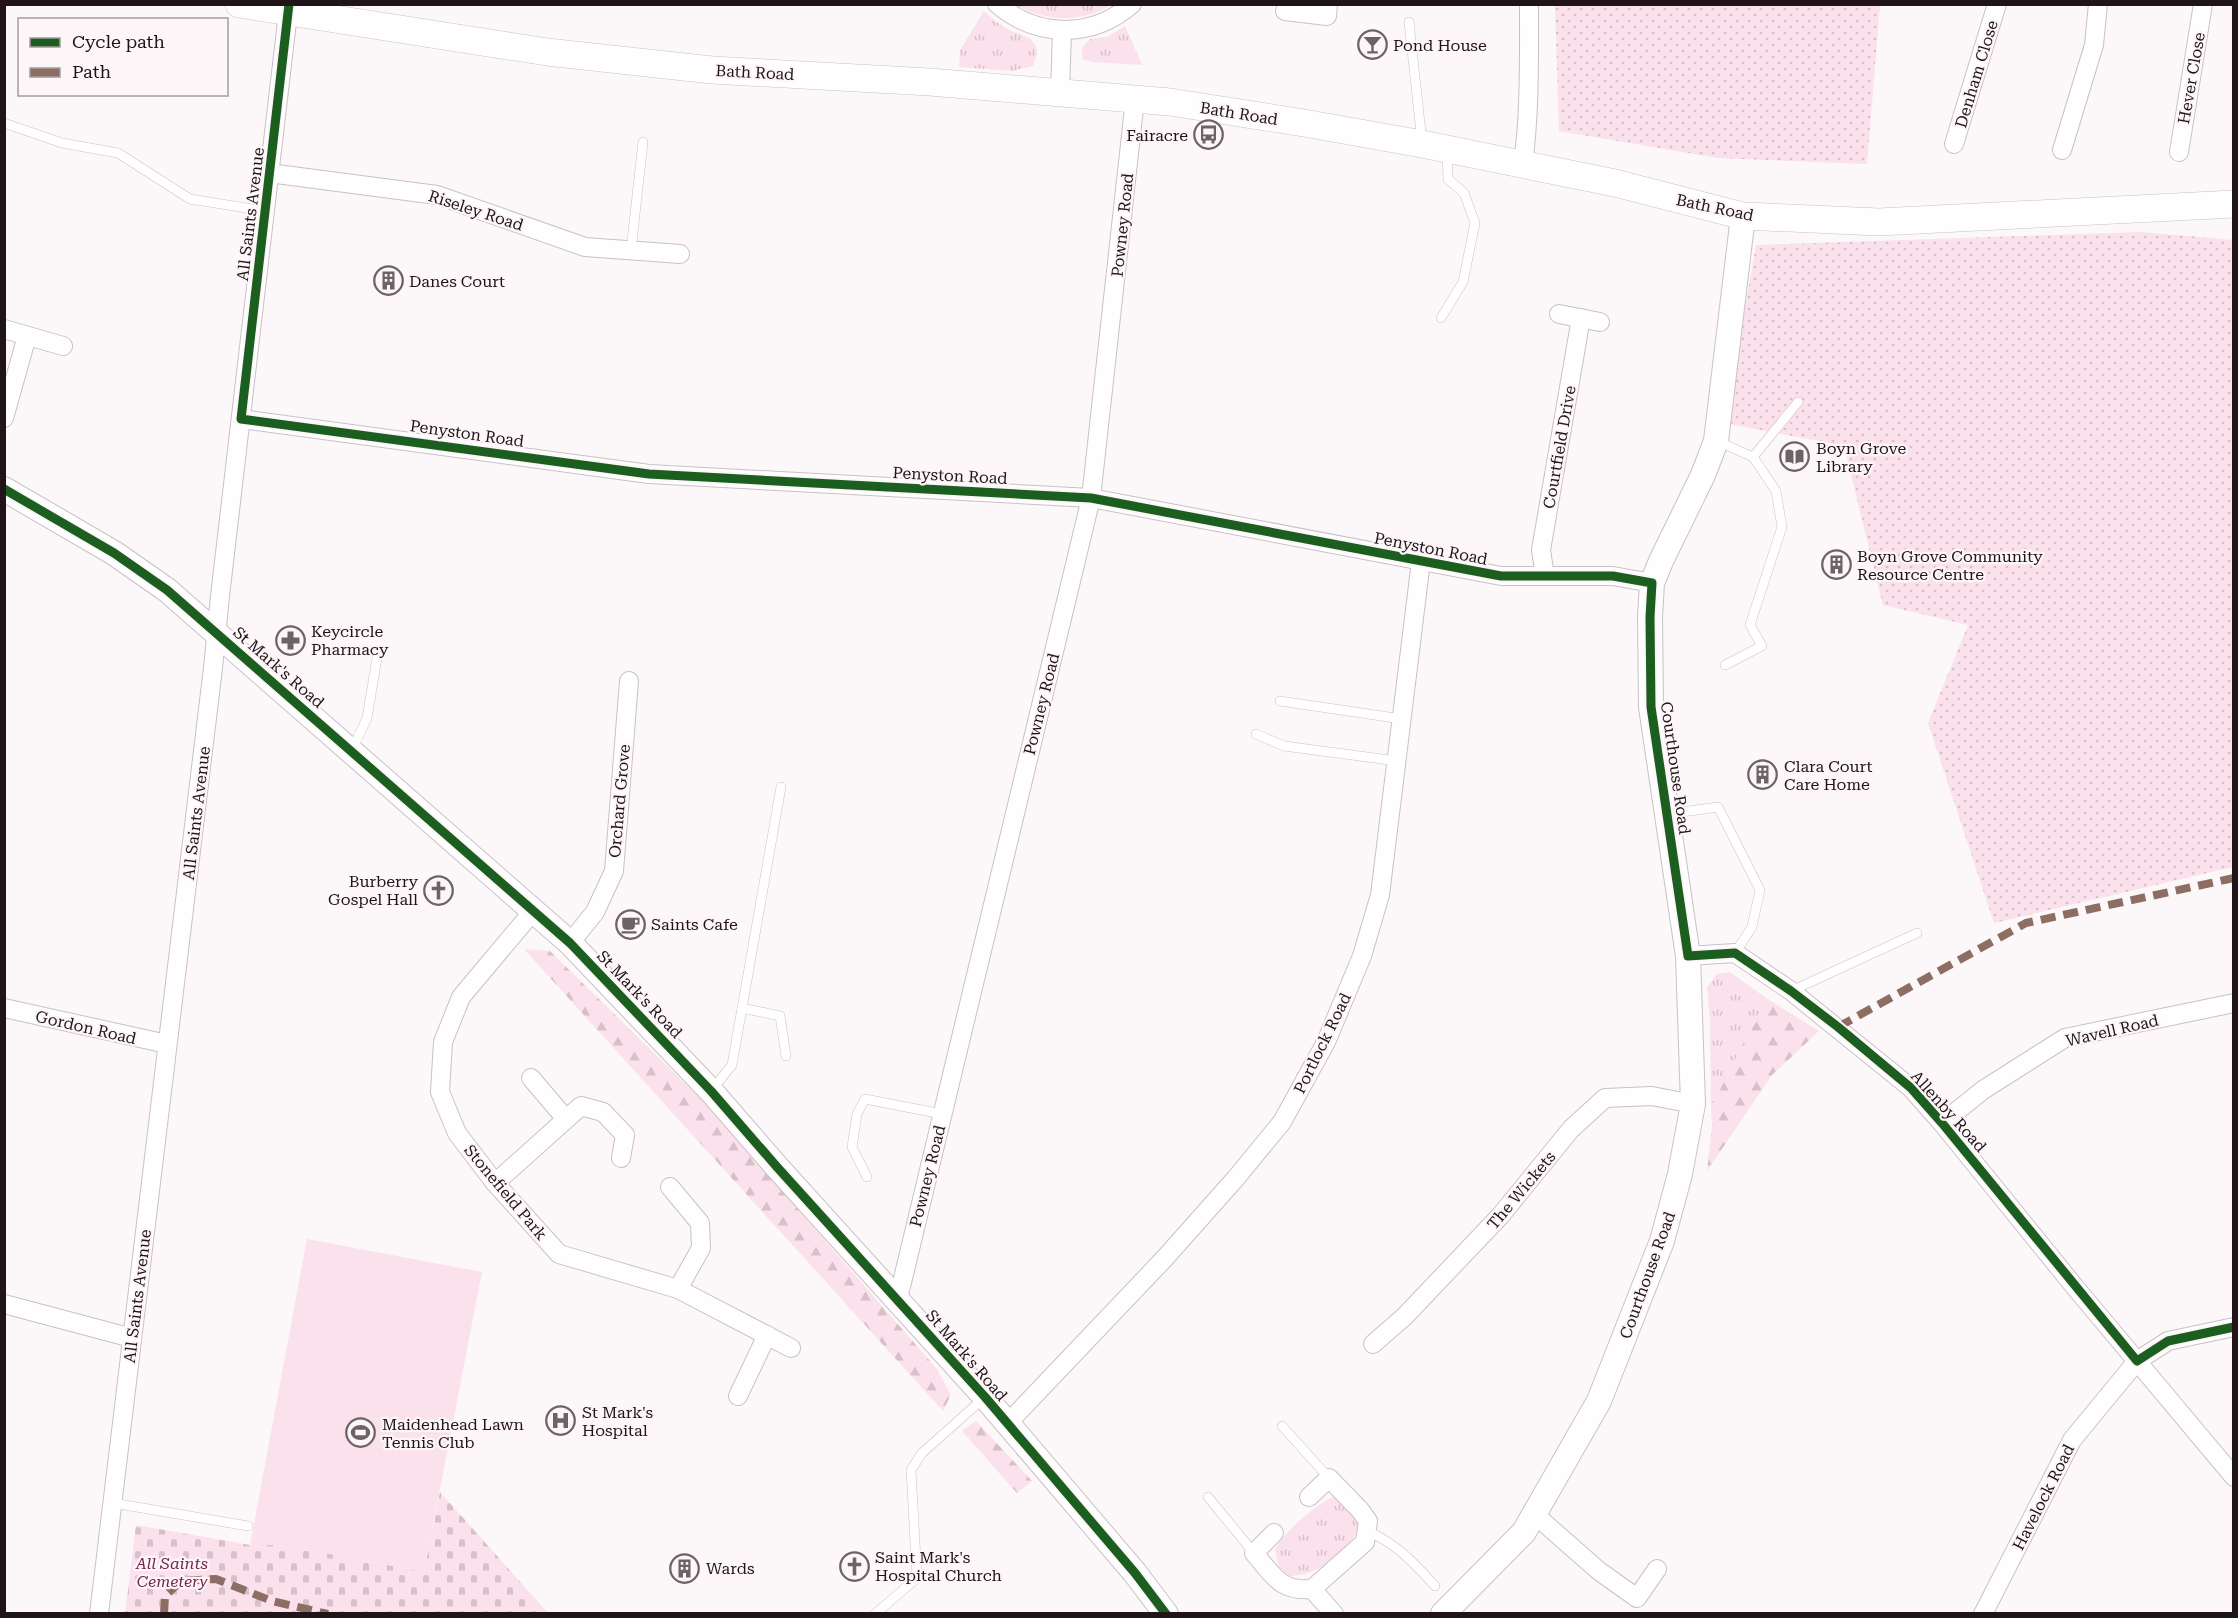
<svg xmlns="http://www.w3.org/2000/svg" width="2238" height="1618" font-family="'Roboto Serif',serif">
<defs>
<pattern id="grass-tufts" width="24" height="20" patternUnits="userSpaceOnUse" patternTransform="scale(1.5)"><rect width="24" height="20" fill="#fbe1eb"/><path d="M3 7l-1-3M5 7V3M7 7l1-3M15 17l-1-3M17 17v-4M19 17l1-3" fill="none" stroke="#d7c0c9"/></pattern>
<pattern id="forest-firs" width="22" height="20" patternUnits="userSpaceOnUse" patternTransform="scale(1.5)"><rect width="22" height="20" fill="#fbe1eb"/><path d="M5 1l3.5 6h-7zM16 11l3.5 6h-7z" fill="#d7c0c9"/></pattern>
<pattern id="cemetery-stones" width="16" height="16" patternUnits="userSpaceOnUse" patternTransform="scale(1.5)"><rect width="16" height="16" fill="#fbe1eb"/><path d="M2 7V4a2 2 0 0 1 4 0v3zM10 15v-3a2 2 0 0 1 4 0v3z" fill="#d7c0c9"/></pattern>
<pattern id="park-dots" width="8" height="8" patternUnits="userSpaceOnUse" patternTransform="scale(1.5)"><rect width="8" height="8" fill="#fbe1eb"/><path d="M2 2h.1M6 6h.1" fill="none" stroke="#d7c0c9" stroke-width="1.8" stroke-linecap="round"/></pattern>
</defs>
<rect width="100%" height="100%" fill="#fcf7f9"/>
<g fill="url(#grass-tufts)">
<path d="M1015,5H1111C1079,24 1047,21 1015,5Z"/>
<path d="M984,11C990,16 996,22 1002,26C1022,38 1046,35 1033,66L1011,71L959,67L960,50Z"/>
<polygon points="1125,26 1142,65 1092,62 1082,59 1082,48 1090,39 1107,37"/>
<polygon points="1730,972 1766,998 1711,1108 1710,1020 1707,987 1717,974"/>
<path d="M1333,1497C1349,1502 1364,1518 1355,1535C1352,1543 1328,1563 1321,1567C1311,1573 1301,1575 1290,1576L1279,1568L1275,1550C1284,1532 1314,1506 1333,1497Z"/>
</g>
<g fill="url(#forest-firs)">
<polygon points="524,949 550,951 706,1104 937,1369 951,1395 943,1411"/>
<polygon points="1766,998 1819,1031 1772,1075 1707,1171 1712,1127 1711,1108"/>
<polygon points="976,1421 1032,1481 1017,1493 962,1431"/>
</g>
<polygon fill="url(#cemetery-stones)" points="440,1492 548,1613 125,1614 136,1525 250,1545 284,1545 424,1572"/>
<g fill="url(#park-dots)">
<polygon points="1555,5 1880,5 1867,164 1718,158 1559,131"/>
<polygon points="2141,232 2233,240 2233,867 1994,923 1928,723 1968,625 1883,605 1844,446 1725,423 1756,245"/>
</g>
<polygon fill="#fbe1eb" points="307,1239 482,1272 424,1572 284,1545 250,1545"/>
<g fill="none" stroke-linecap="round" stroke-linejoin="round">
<defs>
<g id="lane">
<polyline points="1409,22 1422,142"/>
<polyline points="4,123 62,143 118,153 190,199 265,211"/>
<polyline points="631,250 643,142"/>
<polyline points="1441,318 1463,282 1475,223 1464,193 1448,179 1447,152"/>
<polyline points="1717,441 1753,457 1776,491 1782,527 1750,625 1762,646 1725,665"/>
<polyline points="1753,457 1798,402"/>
<polyline points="1280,701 1402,719"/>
<polyline points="1256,734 1284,746 1397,761"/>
<polyline points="352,750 367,718 378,652"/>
<polyline points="1667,814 1718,807 1760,890 1752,927 1735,953"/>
<polyline points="1791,991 1917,933"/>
<polyline points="742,1008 780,1016 786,1056"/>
<polyline points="711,1091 732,1065 781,787"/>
<polyline points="867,1177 852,1147 857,1114 865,1099 942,1114"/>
<polyline points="1282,1426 1329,1478"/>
<polyline points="1208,1497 1254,1553"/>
<polyline points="113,1503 248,1526"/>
<path d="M1368,1531C1399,1546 1412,1561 1435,1586"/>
<polyline points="875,1614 917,1578 911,1470 922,1453 985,1397"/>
</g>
<g id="street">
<path d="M997,4C1037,38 1092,39 1132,4"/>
<polyline points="1285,11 1327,16 1328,4"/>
<polyline points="1060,93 1062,31"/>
<polyline points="1954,144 1997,4"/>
<polyline points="2062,150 2094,45 2098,4"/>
<polyline points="2179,152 2203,4"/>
<path d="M1523,165C1530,112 1529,58 1529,4"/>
<polyline points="269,173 437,195 585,247 680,254"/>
<polyline points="1559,314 1600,322"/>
<polyline points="4,329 63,346"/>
<polyline points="4,418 27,336"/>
<polyline points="241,419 649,474 1091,498 1501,576 1613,576 1652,583"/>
<polyline points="1545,576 1541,550 1581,318"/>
<polyline points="534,910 461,997 443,1042 440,1092 457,1133 495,1183 559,1254 678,1289 791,1348"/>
<polyline points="570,943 595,912 614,871 629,681"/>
<polyline points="1688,956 1735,953 1791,991 1911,1088 1942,1123 2074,1286 2234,1477"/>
<polyline points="4,1008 167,1044"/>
<polyline points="531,1078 565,1118"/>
<polyline points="1942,1123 1983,1090 2065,1038 2234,1003"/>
<polyline points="495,1183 581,1106 603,1112 625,1135 621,1158"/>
<polyline points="670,1187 700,1223 701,1248 678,1289"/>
<polyline points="898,1299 1091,498 1135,99"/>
<polyline points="4,1304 132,1338"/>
<polyline points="1373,1344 1405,1316 1501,1215 1571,1129 1605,1098 1652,1096 1693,1104"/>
<polyline points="738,1396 767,1335"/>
<polyline points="1007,1424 1164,1259 1236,1178 1282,1122 1326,1042 1362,956 1380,895 1421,561"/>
<polyline points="1309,1497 1329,1478 1360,1510 1368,1521 1365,1542 1312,1589 1334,1614"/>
<polyline points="1534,1514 1599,1571 1637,1598 1657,1569"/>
<path d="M1274,1533L1254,1553C1273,1575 1280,1592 1312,1589"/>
<polyline points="99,1614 213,668 220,596 288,13"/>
<polyline points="1983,1614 2072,1440 2137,1361 2168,1341 2234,1327"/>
</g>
<g id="secondary">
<polyline points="4,489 114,553 167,590 570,943 711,1091 777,1167 985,1397 1135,1573 1166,1614"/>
<polyline points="1443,1614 1524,1532 1599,1401 1662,1241 1680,1174 1693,1104 1688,956 1651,707 1650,617 1652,583 1661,561 1703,475 1716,441 1743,216"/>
</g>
<polyline id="primary" points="239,4 547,52 712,70 930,82 1170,102 1304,123 1422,144 1615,183 1743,216 1879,222 2234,204"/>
</defs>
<use href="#lane" stroke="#cac1c5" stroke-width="10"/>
<use href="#street" stroke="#cac1c5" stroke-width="20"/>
<use href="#secondary" stroke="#cac1c5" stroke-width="26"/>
<use href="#primary" stroke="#cac1c5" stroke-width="28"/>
<use href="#lane" stroke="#fffefe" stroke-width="9"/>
<use href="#street" stroke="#fffefe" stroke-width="18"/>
<use href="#secondary" stroke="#fffefe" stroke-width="24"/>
<use href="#primary" stroke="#fffefe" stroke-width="27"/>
<g stroke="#8d6e63" stroke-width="8" stroke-dasharray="15 8" stroke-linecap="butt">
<polyline points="1838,1027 2026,923 2234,878"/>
<polyline points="164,1614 165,1596 181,1581 216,1579 272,1601 328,1614"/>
</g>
<defs>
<g id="cycleway">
<polyline points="289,4 241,419 649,474 1091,498 1501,576 1613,576 1652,583 1650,617 1651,707 1688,956 1735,953 1791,991 1838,1027 1911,1088 1942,1123 2137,1361 2168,1341 2234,1327"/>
<polyline points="4,489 114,553 167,590 570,943 711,1091 777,1167 985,1397 1135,1573 1166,1614"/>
</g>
</defs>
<use href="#cycleway" stroke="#fdf6f8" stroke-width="13"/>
<use href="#cycleway" stroke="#1b5e20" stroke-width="9"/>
</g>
<defs>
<symbol id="bar-ring" viewBox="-11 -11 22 22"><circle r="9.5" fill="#fdf6f8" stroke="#6d6367" stroke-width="1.5"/><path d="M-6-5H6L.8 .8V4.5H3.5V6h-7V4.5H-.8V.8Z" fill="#6d6367"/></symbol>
<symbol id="bus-ring" viewBox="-11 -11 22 22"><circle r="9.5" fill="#fdf6f8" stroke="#6d6367" stroke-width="1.5"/><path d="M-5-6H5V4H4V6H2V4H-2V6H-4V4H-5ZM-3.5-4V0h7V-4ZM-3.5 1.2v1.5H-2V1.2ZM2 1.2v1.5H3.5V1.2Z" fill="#6d6367"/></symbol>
<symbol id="building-ring" viewBox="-11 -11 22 22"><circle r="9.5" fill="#fdf6f8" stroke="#6d6367" stroke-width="1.5"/><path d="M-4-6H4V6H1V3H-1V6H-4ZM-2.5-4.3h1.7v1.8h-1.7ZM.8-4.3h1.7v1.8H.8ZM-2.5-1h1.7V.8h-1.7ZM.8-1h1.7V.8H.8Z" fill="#6d6367"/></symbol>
<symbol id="library-ring" viewBox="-11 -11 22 22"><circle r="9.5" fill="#fdf6f8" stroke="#6d6367" stroke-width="1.5"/><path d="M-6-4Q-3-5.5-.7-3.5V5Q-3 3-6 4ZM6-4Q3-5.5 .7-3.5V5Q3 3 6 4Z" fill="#6d6367"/></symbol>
<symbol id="pharmacy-ring" viewBox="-11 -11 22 22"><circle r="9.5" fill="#fdf6f8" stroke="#6d6367" stroke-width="1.5"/><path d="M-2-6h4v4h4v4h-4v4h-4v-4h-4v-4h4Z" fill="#6d6367"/></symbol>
<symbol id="church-ring" viewBox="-11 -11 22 22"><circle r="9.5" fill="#fdf6f8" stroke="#6d6367" stroke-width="1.5"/><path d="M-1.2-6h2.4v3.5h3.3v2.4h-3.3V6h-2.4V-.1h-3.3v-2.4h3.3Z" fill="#6d6367"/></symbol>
<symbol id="cafe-ring" viewBox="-11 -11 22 22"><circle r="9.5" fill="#fdf6f8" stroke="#6d6367" stroke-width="1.5"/><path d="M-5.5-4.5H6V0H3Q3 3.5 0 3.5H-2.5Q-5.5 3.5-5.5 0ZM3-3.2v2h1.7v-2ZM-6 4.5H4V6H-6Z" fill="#6d6367"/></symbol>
<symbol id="hospital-ring" viewBox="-11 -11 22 22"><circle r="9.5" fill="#fdf6f8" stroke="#6d6367" stroke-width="1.5"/><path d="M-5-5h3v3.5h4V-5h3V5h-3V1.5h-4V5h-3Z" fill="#6d6367"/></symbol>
<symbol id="stadium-ring" viewBox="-11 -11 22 22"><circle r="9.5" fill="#fdf6f8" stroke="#6d6367" stroke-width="1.5"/><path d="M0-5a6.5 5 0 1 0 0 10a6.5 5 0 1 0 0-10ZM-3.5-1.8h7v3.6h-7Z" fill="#6d6367"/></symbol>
</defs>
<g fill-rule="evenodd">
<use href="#bar-ring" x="1356" y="28" width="33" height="33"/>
<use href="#bus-ring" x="1192" y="118" width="33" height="33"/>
<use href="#building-ring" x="372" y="264" width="33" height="33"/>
<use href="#library-ring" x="1778" y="440" width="33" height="33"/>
<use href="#building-ring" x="1820" y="548" width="33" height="33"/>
<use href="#pharmacy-ring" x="274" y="624" width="33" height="33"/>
<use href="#building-ring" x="1746" y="758" width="33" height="33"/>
<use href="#church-ring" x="422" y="874" width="33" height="33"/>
<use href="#cafe-ring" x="614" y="908" width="33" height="33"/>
<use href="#hospital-ring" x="544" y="1404" width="33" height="33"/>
<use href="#stadium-ring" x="344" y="1416" width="33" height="33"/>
<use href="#church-ring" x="838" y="1550" width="33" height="33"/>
<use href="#building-ring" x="668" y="1552" width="33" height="33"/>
</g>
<g text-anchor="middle" stroke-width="4.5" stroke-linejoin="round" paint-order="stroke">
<g font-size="16" fill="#201418" stroke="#fdf6f8" text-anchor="start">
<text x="1393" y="51">Pond House</text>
<text x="1188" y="141" text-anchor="end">Fairacre</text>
<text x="409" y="287">Danes Court</text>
<text x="1816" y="454">Boyn Grove<tspan x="1816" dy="18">Library</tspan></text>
<text x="1857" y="562">Boyn Grove Community<tspan x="1857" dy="18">Resource Centre</tspan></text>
<text x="311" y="637">Keycircle<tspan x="311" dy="18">Pharmacy</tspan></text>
<text x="1784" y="772">Clara Court<tspan x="1784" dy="18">Care Home</tspan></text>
<text x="418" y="887" text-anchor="end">Burberry<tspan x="418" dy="18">Gospel Hall</tspan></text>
<text x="651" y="930">Saints Cafe</text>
<text x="582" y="1418">St Mark's<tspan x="582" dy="18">Hospital</tspan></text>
<text x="382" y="1430">Maidenhead Lawn<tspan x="382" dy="18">Tennis Club</tspan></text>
<text x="875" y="1563">Saint Mark's<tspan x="875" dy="18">Hospital Church</tspan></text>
<text x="706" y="1574">Wards</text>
</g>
<g font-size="16" fill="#201418" stroke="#fdf6f8">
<text transform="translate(755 72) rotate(3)" y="6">Bath Road</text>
<text transform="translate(1976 74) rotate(-73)" y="6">Denham Close</text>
<text transform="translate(2191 78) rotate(-80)" y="6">Hever Close</text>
<text transform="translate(1239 113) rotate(9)" y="6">Bath Road</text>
<text transform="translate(1715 207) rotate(12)" y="6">Bath Road</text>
<text transform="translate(476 210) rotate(18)" y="6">Riseley Road</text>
<text transform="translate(250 214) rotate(-83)" y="6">All Saints Avenue</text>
<text transform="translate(1122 225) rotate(-84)" y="6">Powney Road</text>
<text transform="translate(467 433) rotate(8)" y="6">Penyston Road</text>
<text transform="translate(1559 447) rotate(-80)" y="6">Courtfield Drive</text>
<text transform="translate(950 475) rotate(3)" y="6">Penyston Road</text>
<text transform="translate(1431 548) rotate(11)" y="6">Penyston Road</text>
<text transform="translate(279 667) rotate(41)" y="6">St Mark's Road</text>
<text transform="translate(1041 704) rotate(-76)" y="6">Powney Road</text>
<text transform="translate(1676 768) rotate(82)" y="6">Courthouse Road</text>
<text transform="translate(619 801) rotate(-85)" y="6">Orchard Grove</text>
<text transform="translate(196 813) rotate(-83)" y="6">All Saints Avenue</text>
<text transform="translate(640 994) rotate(46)" y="6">St Mark's Road</text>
<text transform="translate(86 1027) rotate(13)" y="6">Gordon Road</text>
<text transform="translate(2112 1030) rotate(-13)" y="6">Wavell Road</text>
<text transform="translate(1322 1043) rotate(-64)" y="6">Portlock Road</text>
<text transform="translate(1949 1111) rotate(48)" y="6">Allenby Road</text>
<text transform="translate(927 1176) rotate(-76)" y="6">Powney Road</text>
<text transform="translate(1521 1190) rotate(-50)" y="6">The Wickets</text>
<text transform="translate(506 1192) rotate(50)" y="6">Stonefield Park</text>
<text transform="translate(1647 1275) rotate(-70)" y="6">Courthouse Road</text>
<text transform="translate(137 1296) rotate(-83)" y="6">All Saints Avenue</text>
<text transform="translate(967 1355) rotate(49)" y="6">St Mark's Road</text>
<text transform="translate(2043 1497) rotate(-63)" y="6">Havelock Road</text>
</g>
<g font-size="16" font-style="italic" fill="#77254c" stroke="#fdf6f8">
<text x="172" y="1569">All Saints<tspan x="172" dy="18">Cemetery</tspan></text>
</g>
</g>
<rect width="2238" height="1618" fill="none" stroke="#201418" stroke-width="12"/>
<rect x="18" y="18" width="210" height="78" fill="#fdf6f8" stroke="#a59c9e" stroke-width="1.5"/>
<rect x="30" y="38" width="30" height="9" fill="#1b5e20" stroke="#a59c9e" stroke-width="1.5"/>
<text x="72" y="48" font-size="18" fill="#201418">Cycle path</text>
<rect x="30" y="68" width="30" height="9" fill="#8d6e63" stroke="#a59c9e" stroke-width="1.5"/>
<text x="72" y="78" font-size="18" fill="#201418">Path</text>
</svg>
